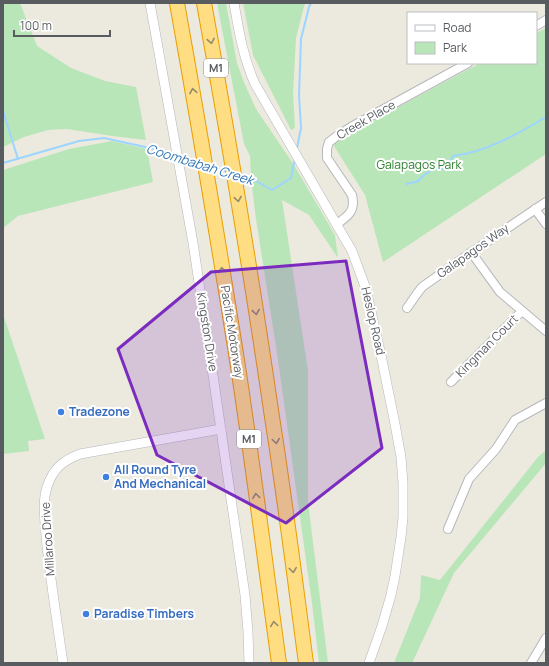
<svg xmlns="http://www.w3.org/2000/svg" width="549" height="666" font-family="Manrope,sans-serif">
<rect width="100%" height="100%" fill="#ece9de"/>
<g fill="#b9e6b8">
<polygon points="3,3 20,3 37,46 71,68 105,81 136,87 146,140 112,136 67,129 48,130 24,137 3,147"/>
<polygon points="217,3 226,3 237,63 243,80 256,109 294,165 335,235 338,258 309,215 282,200 308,371 308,502 328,663 319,663 312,603 277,353 256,219 251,179 250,156 244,144"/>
<polygon points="243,3 305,3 296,38 293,93 295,128 291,130 253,55"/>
<polygon points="546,28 546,154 383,262 365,195 332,143 480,63 536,63 536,33"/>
<polygon points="112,141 147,149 153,182 18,216 3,228 3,170 69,149"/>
<polygon points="3,314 45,439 28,441 29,451 3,454"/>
<polygon points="546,450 546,463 454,573 412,663 394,663 420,598 421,575 440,580 538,457"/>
</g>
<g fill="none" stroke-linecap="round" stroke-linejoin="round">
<g stroke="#9cd5ff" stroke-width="2">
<polyline points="3,111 18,159"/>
<polyline points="297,148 301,128 299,95 301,39 309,7 311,3"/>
<polyline points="181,157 200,163"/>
<polyline points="3,163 79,141 104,138 159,150 175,155"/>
<polyline points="211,167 228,172"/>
<polyline points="240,176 256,181 272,190 291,178 295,158"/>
<path d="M407,184L418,181L424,175L433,169H443L447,167L453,156C486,152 518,134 546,117"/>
</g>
<defs>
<g id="minor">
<polyline points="536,26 546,20"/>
<polyline points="535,209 546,224"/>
<path d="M337,224C348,216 356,211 352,195L327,158V149L329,142L337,136L351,127L468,63"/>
<polyline points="471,252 500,292 546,331"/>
<polyline points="407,308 416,295 422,287 466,256 546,202"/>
<polyline points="451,382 522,311"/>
<polyline points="448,529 469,479 496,449 515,420 546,403"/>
<polyline points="531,663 546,638"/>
</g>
<g id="tertiary">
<polyline points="150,3 193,243 214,382 245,595 248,632 249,663"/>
<path d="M234,3C239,32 243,57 255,84L352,251L366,289L382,360L395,424L401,457L403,483V517L401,537L395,576L391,595L382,626L369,663"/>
<path d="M63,663C57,621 50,578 46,536C45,520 42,503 47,487C53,469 62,461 80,454L221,429"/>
</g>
<g id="motorway">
<path d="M177,3C197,115 216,228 234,341C251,448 264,555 279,663"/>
<path d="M204,3C229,141 252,279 272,417C285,499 295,581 306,663"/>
</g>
</defs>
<use href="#minor" stroke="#b5b8bd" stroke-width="10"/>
<use href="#tertiary" stroke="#b5b8bd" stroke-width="10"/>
<use href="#motorway" stroke="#eb9e00" stroke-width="16"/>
<use href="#minor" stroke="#fff" stroke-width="8"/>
<use href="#tertiary" stroke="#fff" stroke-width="9"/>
<use href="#motorway" stroke="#ffde83" stroke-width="14"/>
</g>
<defs><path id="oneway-chevron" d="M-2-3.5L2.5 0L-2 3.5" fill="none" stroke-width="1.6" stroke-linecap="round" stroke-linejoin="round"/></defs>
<g stroke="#928a6d">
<use href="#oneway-chevron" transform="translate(211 41) rotate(80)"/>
<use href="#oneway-chevron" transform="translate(193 91) rotate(-100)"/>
<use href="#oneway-chevron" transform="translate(238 199) rotate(81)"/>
<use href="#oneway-chevron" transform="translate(222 270) rotate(-99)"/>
<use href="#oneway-chevron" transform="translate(256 312) rotate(81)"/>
<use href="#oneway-chevron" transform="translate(276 441) rotate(82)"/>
<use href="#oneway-chevron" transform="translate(256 496) rotate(-98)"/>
<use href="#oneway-chevron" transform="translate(293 570) rotate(83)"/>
<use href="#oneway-chevron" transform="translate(274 624) rotate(-98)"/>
</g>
<path fill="#7b2cbf" fill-opacity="0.2" stroke="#7b2cbf" stroke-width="3" stroke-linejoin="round" d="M346,261L382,448L286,523L157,455L118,349L211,272Z"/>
<g fill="#3f7fe0" stroke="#fff" stroke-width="1.5">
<circle cx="61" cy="412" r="4"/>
<circle cx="106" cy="477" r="4"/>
<circle cx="86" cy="614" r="4"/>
</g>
<g text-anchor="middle" stroke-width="4" stroke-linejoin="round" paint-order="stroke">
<g fill="#fff" stroke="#8a8d90" stroke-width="1">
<rect x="204" y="59" width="24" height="18" rx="3"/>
<rect x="237" y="430" width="24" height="18" rx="3"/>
</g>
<g font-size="11" font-weight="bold" fill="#585c61">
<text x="216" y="72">M1</text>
<text x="249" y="443">M1</text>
</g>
<g font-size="12" fill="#585c61" stroke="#fff">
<text transform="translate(366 120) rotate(-30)" y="4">Creek Place</text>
<text transform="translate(473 251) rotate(-35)" y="4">Galapagos Way</text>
<text transform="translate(373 321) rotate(77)" y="4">Heslop Road</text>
<text transform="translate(207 332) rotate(81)" y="4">Kingston Drive</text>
<text transform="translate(232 332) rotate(81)" y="4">Pacific Motorway</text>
<text transform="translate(487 346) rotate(-45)" y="4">Kingman Court</text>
<text transform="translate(48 539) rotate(-94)" y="4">Millaroo Drive</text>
</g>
<g font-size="12" fill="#2e8230" stroke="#fff">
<text x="419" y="169">Galapagos Park</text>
</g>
<g font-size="12" font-weight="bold" fill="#366cbe" stroke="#fff" text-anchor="start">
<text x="69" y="416">Tradezone</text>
<text x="114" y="474">All Round Tyre<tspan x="114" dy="14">And Mechanical</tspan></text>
<text x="94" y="618">Paradise Timbers</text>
</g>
<g font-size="13" font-style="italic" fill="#3476b7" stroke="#fff">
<text transform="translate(200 164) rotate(17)" y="5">Coombabah Creek</text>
</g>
</g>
<rect width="549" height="666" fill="none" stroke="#585c61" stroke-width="8"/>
<rect x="407" y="12" width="130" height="52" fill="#ffffff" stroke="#bcbec0"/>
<rect x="415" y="25" width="20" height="6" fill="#ffffff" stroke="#bcbec0"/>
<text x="443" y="32" font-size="12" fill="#585c61">Road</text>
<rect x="415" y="42" width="20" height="12" fill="#b9e6b8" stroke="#bcbec0"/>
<text x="443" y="52" font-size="12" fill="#585c61">Park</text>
<path d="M14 30v6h96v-6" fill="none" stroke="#585c61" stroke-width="2"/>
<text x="20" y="30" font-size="12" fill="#585c61" stroke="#ffffff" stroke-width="3" paint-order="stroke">100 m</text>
</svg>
